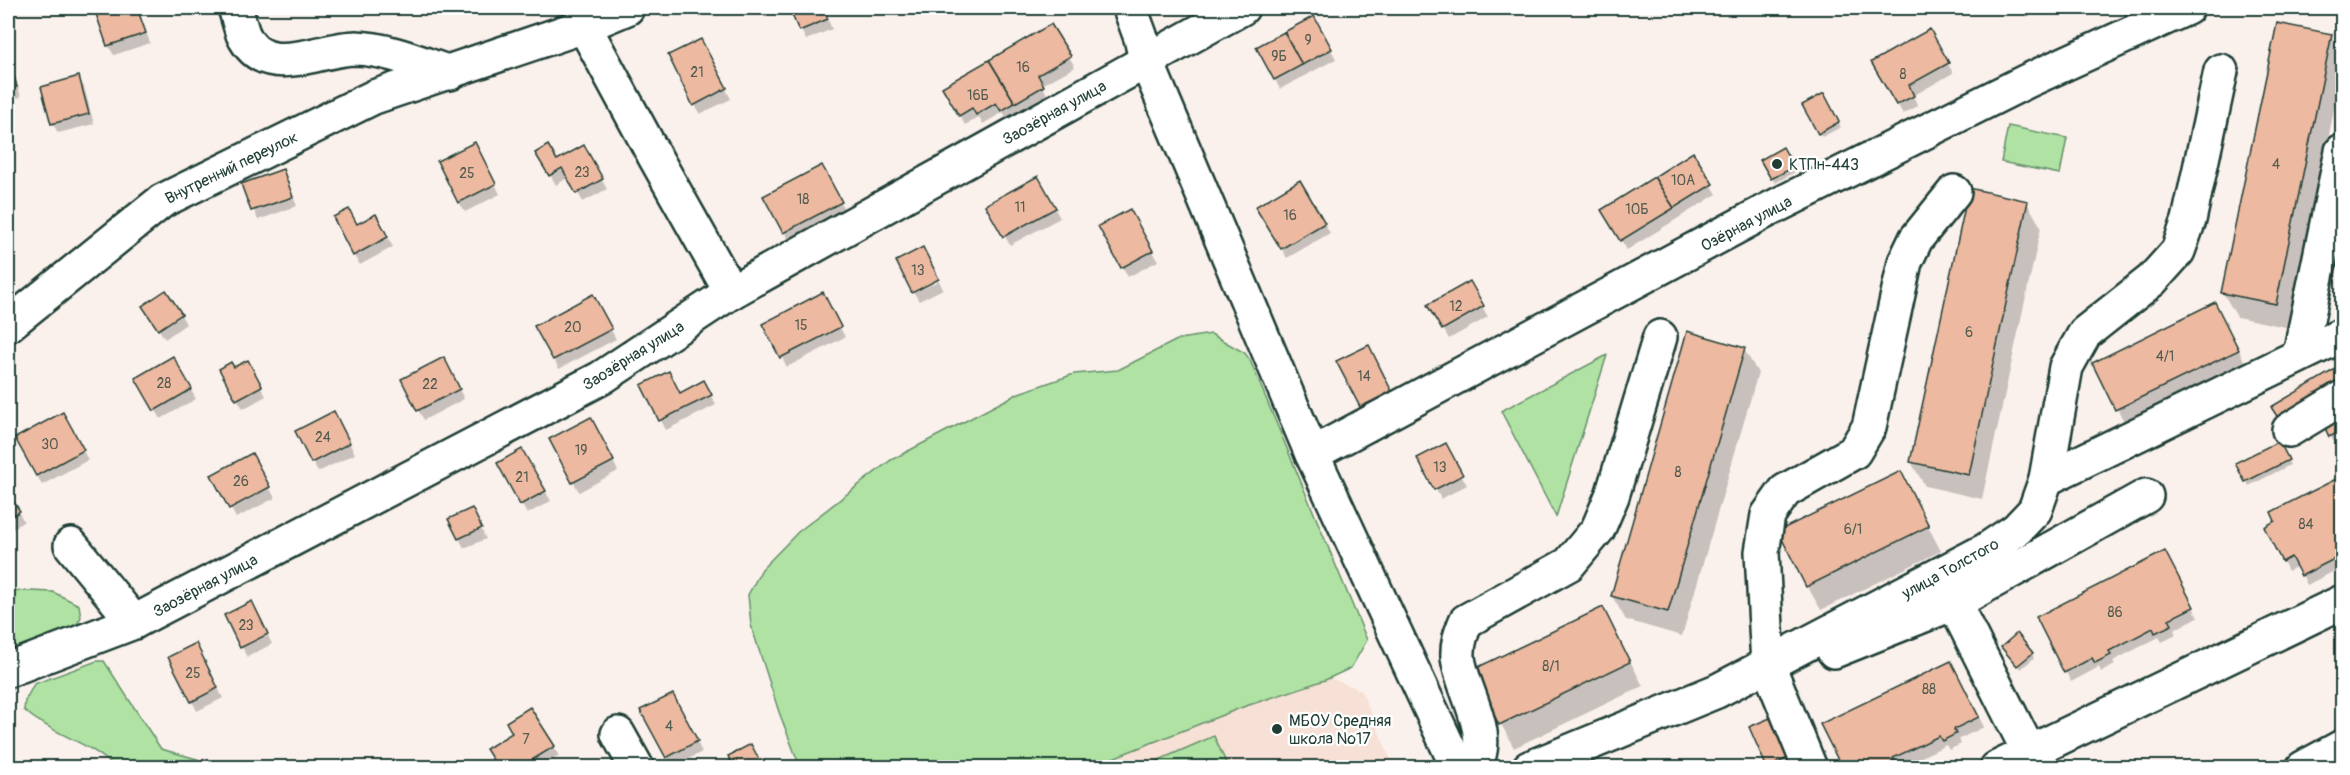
<svg xmlns="http://www.w3.org/2000/svg" width="2350" height="775" font-family="Pangolin,sans-serif">
<rect width="100%" height="100%" fill="#fbf1ec"/>
<filter id="ink" filterUnits="userSpaceOnUse"><feTurbulence type="fractalNoise" baseFrequency=".0167" numOctaves="2"/><feDisplacementMap in="SourceGraphic" scale="12" xChannelSelector="R" yChannelSelector="G"/><feConvolveMatrix kernelMatrix="1 2 1 2 8 2 1 2 1" color-interpolation-filters="sRGB"/></filter>
<g filter="url(#ink)">
<polygon fill="#f7e0d5" points="1301,667 1361,690 1394,767 1098,768"/>
<g fill="#afe2a3" stroke="#67906c" stroke-width="1.5">
<polygon points="2008,126 2067,138 2060,174 2001,162"/>
<polygon points="1211,334 1245,353 1250,360 1367,640 1351,668 1325,680 1243,707 1090,767 800,767 779,712 751,625 748,595 762,569 798,532 891,460 1019,393 1074,374 1118,370 1179,339"/>
<polygon points="1607,355 1556,517 1501,411"/>
<polygon points="8,590 53,592 79,605 81,617 76,626 8,651"/>
<path d="M97,661H104L161,749L197,759L211,767H114C94,744 49,733 24,710L25,701L34,684Z"/>
<polygon points="1214,736 1228,767 1143,767"/>
</g>
<g fill="#0003">
<polygon points="95,8 138,8 150,43 114,55 108,46"/>
<polygon points="790,8 823,8 832,29 806,40"/>
<polygon points="2050,8 2061,8 2053,12"/>
<polygon points="2123,8 2150,8 2131,21"/>
<polygon points="1314,18 1336,59 1280,89 1258,48"/>
<polygon points="1051,26 1075,67 1042,85 1048,96 1008,120 1003,112 983,124 979,117 965,125 944,88"/>
<polygon points="1930,31 1953,73 1913,96 1918,106 1903,114 1873,62"/>
<polygon points="2331,36 2342,56 2342,70 2290,328 2237,317 2223,293"/>
<polygon points="8,50 21,97 8,100"/>
<polygon points="706,50 731,99 700,114 695,105"/>
<polygon points="78,78 84,87 94,124 58,133 53,124 43,88"/>
<polygon points="1823,95 1841,127 1822,137 1804,106"/>
<polygon points="583,147 607,189 583,202 569,177 556,185 537,153 557,162"/>
<polygon points="1783,149 1795,172 1775,183 1762,161"/>
<polygon points="480,154 500,194 465,212 459,202"/>
<polygon points="1692,154 1717,194 1627,250 1603,210"/>
<polygon points="821,167 846,212 790,242 765,196"/>
<polygon points="282,171 297,206 258,220 243,185"/>
<polygon points="1038,178 1060,218 1010,245 987,206"/>
<polygon points="1300,182 1330,233 1287,258 1257,207"/>
<polygon points="2027,203 2041,227 1982,499 1925,486 1911,462"/>
<polygon points="1130,211 1158,261 1128,277 1100,227"/>
<polygon points="381,226 393,247 360,265 354,255"/>
<polygon points="939,281 943,289 919,301 914,293"/>
<polygon points="1469,283 1488,317 1449,339 1430,305"/>
<polygon points="592,296 616,339 559,369 536,326"/>
<polygon points="828,304 845,337 787,367 764,324"/>
<polygon points="2215,304 2251,374 2130,433 2094,364"/>
<polygon points="181,315 186,324 165,339 150,316"/>
<polygon points="1744,349 1758,373 1682,636 1626,620 1612,596"/>
<polygon points="1374,356 1396,402 1366,416 1338,361"/>
<polygon points="173,358 196,399 161,419 137,378"/>
<polygon points="247,362 266,396 243,409 221,369 233,369"/>
<polygon points="449,369 464,399 424,420 418,410"/>
<polygon points="643,386 680,395 709,392 716,405 666,430"/>
<polygon points="63,414 88,460 42,485 17,438"/>
<polygon points="2342,415 2342,437 2333,441 2325,423"/>
<polygon points="339,423 355,454 318,472 312,462"/>
<polygon points="596,428 618,471 579,492 551,439"/>
<polygon points="2279,443 2290,465 2249,486 2237,464"/>
<polygon points="1445,445 1467,485 1441,499 1419,459"/>
<polygon points="522,451 551,501 527,514 499,463"/>
<polygon points="257,465 275,498 236,518 213,476"/>
<polygon points="1900,473 1941,551 1821,610 1807,586"/>
<polygon points="2342,478 2342,567 2307,585 2298,566 2288,571 2283,561 2277,522 2273,513"/>
<polygon points="8,496 24,521 8,533"/>
<polygon points="477,520 486,539 464,548 459,538"/>
<polygon points="2170,562 2198,617 2174,630 2176,635 2162,642 2159,637 2113,661 2115,665 2101,672 2099,667 2071,682 2038,618"/>
<polygon points="1603,609 1643,686 1514,748 1501,724"/>
<polygon points="257,613 272,644 247,657 242,647"/>
<polygon points="2006,651 2032,654 2034,658 2021,669"/>
<polygon points="201,654 223,698 197,711 192,701"/>
<polygon points="1956,672 1984,727 1959,739 1961,744 1949,750 1946,745 1899,768 1843,768"/>
<polygon points="678,705 702,752 673,767 642,711"/>
<polygon points="1772,724 1789,763 1780,768 1768,768 1751,728"/>
<polygon points="553,746 559,756 540,768 500,768"/>
</g>
<g fill="#edb9a0" stroke="#1f3d34" stroke-width="1.5">
<polygon points="94,8 137,8 146,33 107,46"/>
<polygon points="789,8 823,8 828,19 799,31"/>
<polygon points="2121,8 2144,8 2127,17"/>
<polygon points="1314,16 1332,49 1302,65 1284,32"/>
<polygon points="2277,23 2332,34 2276,304 2221,293"/>
<polygon points="1051,24 1071,56 1038,75 1044,86 1015,103 989,60"/>
<polygon points="1930,29 1949,63 1909,85 1914,96 1896,105 1871,62"/>
<polygon points="1284,32 1302,65 1274,80 1256,47"/>
<polygon points="701,39 727,88 693,106 668,55"/>
<polygon points="8,54 17,87 8,89"/>
<polygon points="989,60 1015,103 1001,111 996,103 976,115 972,108 959,116 942,87"/>
<polygon points="79,76 89,114 51,124 41,87"/>
<polygon points="1824,93 1839,122 1818,134 1802,105"/>
<polygon points="475,142 496,184 458,203 437,161"/>
<polygon points="548,145 557,160 584,145 603,179 576,194 562,168 549,176 535,153"/>
<polygon points="1783,147 1794,167 1771,179 1760,160"/>
<polygon points="1693,152 1713,184 1674,208 1654,177"/>
<polygon points="822,165 842,202 783,233 763,196"/>
<polygon points="283,169 293,197 251,211 241,184"/>
<polygon points="1038,176 1056,208 1003,237 985,205"/>
<polygon points="1654,177 1674,208 1620,241 1601,210"/>
<polygon points="1300,180 1325,223 1281,249 1255,207"/>
<polygon points="1969,188 2028,201 1969,475 1910,462"/>
<polygon points="349,209 357,224 376,214 388,237 353,256 333,217"/>
<polygon points="1130,209 1153,251 1121,268 1098,226"/>
<polygon points="923,247 939,279 912,293 896,261"/>
<polygon points="1470,281 1484,306 1442,330 1427,305"/>
<polygon points="166,290 182,314 158,330 142,306"/>
<polygon points="823,292 841,327 780,358 762,324"/>
<polygon points="593,294 612,329 553,360 534,326"/>
<polygon points="2215,302 2239,350 2115,410 2092,363"/>
<polygon points="1687,331 1745,348 1668,612 1611,596"/>
<polygon points="1369,345 1392,392 1360,407 1336,361"/>
<polygon points="173,356 192,389 154,411 135,378"/>
<polygon points="444,357 460,389 417,411 401,379"/>
<polygon points="248,360 262,386 236,400 219,369 231,362 234,367"/>
<polygon points="2342,365 2342,389 2282,424 2271,407"/>
<polygon points="669,371 680,393 704,380 712,395 659,421 641,385"/>
<polygon points="334,411 350,443 311,463 295,431"/>
<polygon points="63,412 84,450 36,476 15,438"/>
<polygon points="2342,414 2342,431 2329,437 2323,423"/>
<polygon points="591,417 614,461 572,483 549,439"/>
<polygon points="2279,441 2289,460 2245,482 2235,463"/>
<polygon points="1446,443 1463,475 1434,490 1417,458"/>
<polygon points="522,449 546,491 520,505 497,463"/>
<polygon points="252,453 270,487 229,509 211,475"/>
<polygon points="1901,471 1929,526 1806,587 1778,531"/>
<polygon points="2342,476 2342,555 2301,576 2291,557 2282,562 2264,527 2275,521 2271,512"/>
<polygon points="8,493 20,511 8,519"/>
<polygon points="472,508 482,528 458,539 448,519"/>
<polygon points="2165,551 2194,607 2169,619 2172,625 2155,633 2153,628 2109,651 2111,655 2095,663 2092,658 2064,673 2036,617"/>
<polygon points="252,601 268,634 240,648 224,615"/>
<polygon points="1603,607 1630,662 1499,725 1472,670"/>
<polygon points="2017,633 2033,653 2017,666 2001,647"/>
<polygon points="196,643 218,688 191,702 168,657"/>
<polygon points="1951,661 1979,717 1954,729 1956,734 1942,741 1939,736 1893,758 1896,764 1888,768 1879,768 1878,765 1874,768 1842,768 1820,724"/>
<polygon points="673,694 698,741 666,758 640,710"/>
<polygon points="530,707 555,746 519,768 498,768 486,749 512,733 506,722"/>
<polygon points="1770,718 1788,758 1767,768 1749,727"/>
<polygon points="751,744 762,765 758,768 734,768 728,756"/>
</g>
<g fill="none" stroke-linecap="round" stroke-linejoin="round">
<defs>
<g id="minor">
<path d="M235,8C238,16 240,26 243,34C265,82 318,48 356,48C388,49 420,63 450,73"/>
<polyline points="1130,8 1141,38 1146,60 1312,454 1458,768"/>
<polyline points="584,26 655,157 731,292"/>
<polyline points="8,325 162,201 374,97 584,26 627,8"/>
<polyline points="2300,354 2342,151"/>
<polyline points="2289,430 2342,398"/>
<polyline points="1312,454 1766,211 2027,81 2187,8"/>
<polyline points="2046,479 2342,335"/>
<polyline points="71,545 134,622"/>
<polyline points="1954,603 2029,752"/>
<polyline points="1834,651 1954,603 2146,496"/>
<polyline points="8,670 134,622 601,378 731,292 1242,8"/>
<polyline points="618,734 637,768"/>
<path d="M1472,768C1497,739 1461,689 1458,657C1457,644 1461,633 1466,621L1569,564L1598,529L1612,496L1660,337"/>
<polyline points="1529,768 1717,691 1986,550 2016,530 2035,510 2046,479 2066,367 2085,333 2152,280 2178,251 2189,220 2221,71"/>
<polyline points="1810,768 1768,665 1762,552 1768,515 1785,491 1854,452 1869,427 1905,262 1916,239 1954,192"/>
<polyline points="1997,768 2342,602"/>
</g>
<polyline id="major" points="2303,768 2342,747"/>
</defs>
<use href="#minor" stroke="#1f3d34" stroke-width="38"/>
<use href="#major" stroke="#1f3d34" stroke-width="38"/>
<use href="#minor" stroke="#fff" stroke-width="33"/>
<use href="#major" stroke="#fff" stroke-width="33"/>
</g>
</g>
<g fill="#1f3d34" stroke="#fff" stroke-width="2">
<circle cx="1777" cy="164" r="6"/>
<circle cx="1277" cy="729" r="6"/>
</g>
<g text-anchor="middle" stroke-width="4.5" stroke-linejoin="round" paint-order="stroke">
<g font-size="14" fill="#525c4f">
<text x="1308" y="45">9</text>
<text x="1279" y="61">9Б</text>
<text x="1023" y="72">16</text>
<text x="697" y="77">21</text>
<text x="1903" y="79">8</text>
<text x="978" y="100">16Б</text>
<text x="2276" y="169">4</text>
<text x="582" y="177">23</text>
<text x="467" y="178">25</text>
<text x="1683" y="185">10А</text>
<text x="803" y="204">18</text>
<text x="1020" y="212">11</text>
<text x="1637" y="214">10Б</text>
<text x="1290" y="220">16</text>
<text x="918" y="275">13</text>
<text x="1456" y="311">12</text>
<text x="801" y="330">15</text>
<text x="573" y="332">20</text>
<text x="1969" y="337">6</text>
<text x="2165" y="361">4/1</text>
<text x="1364" y="381">14</text>
<text x="164" y="388">28</text>
<text x="430" y="389">22</text>
<text x="323" y="442">24</text>
<text x="50" y="449">30</text>
<text x="581" y="455">19</text>
<text x="1440" y="472">13</text>
<text x="1678" y="477">8</text>
<text x="522" y="482">21</text>
<text x="241" y="486">26</text>
<text x="2306" y="529">84</text>
<text x="1853" y="534">6/1</text>
<text x="2115" y="617">86</text>
<text x="246" y="630">23</text>
<text x="1551" y="671">8/1</text>
<text x="193" y="678">25</text>
<text x="1929" y="694">88</text>
<text x="669" y="731">4</text>
<text x="526" y="744">7</text>
</g>
<g font-size="16" fill="#1f3d34" stroke="#fff">
<text transform="translate(1054 112) rotate(-29)" y="6">Заозёрная улица</text>
<text transform="translate(231 167) rotate(-26)" y="6">Внутренний переулок</text>
<text transform="translate(1746 223) rotate(-28)" y="6">Озёрная улица</text>
<text transform="translate(633 355) rotate(-32)" y="6">Заозёрная улица</text>
<text transform="translate(1950 568) rotate(-29)" y="6">улица Толстого</text>
<text transform="translate(205 585) rotate(-28)" y="6">Заозёрная улица</text>
</g>
<g font-size="16" fill="#1f3d34" stroke="#fff" text-anchor="start">
<text x="1789" y="170">КТПн-443</text>
<text x="1289" y="726">МБОУ Средняя<tspan x="1289" dy="18">школа №17</tspan></text>
</g>
</g>
<rect width="2350" height="775" fill="none" stroke="#fff" stroke-width="30"/>
<rect x="15" y="15" width="2320" height="745" fill="none" stroke="#1f3d34" stroke-width="2" filter="url(#ink)"/>
</svg>
